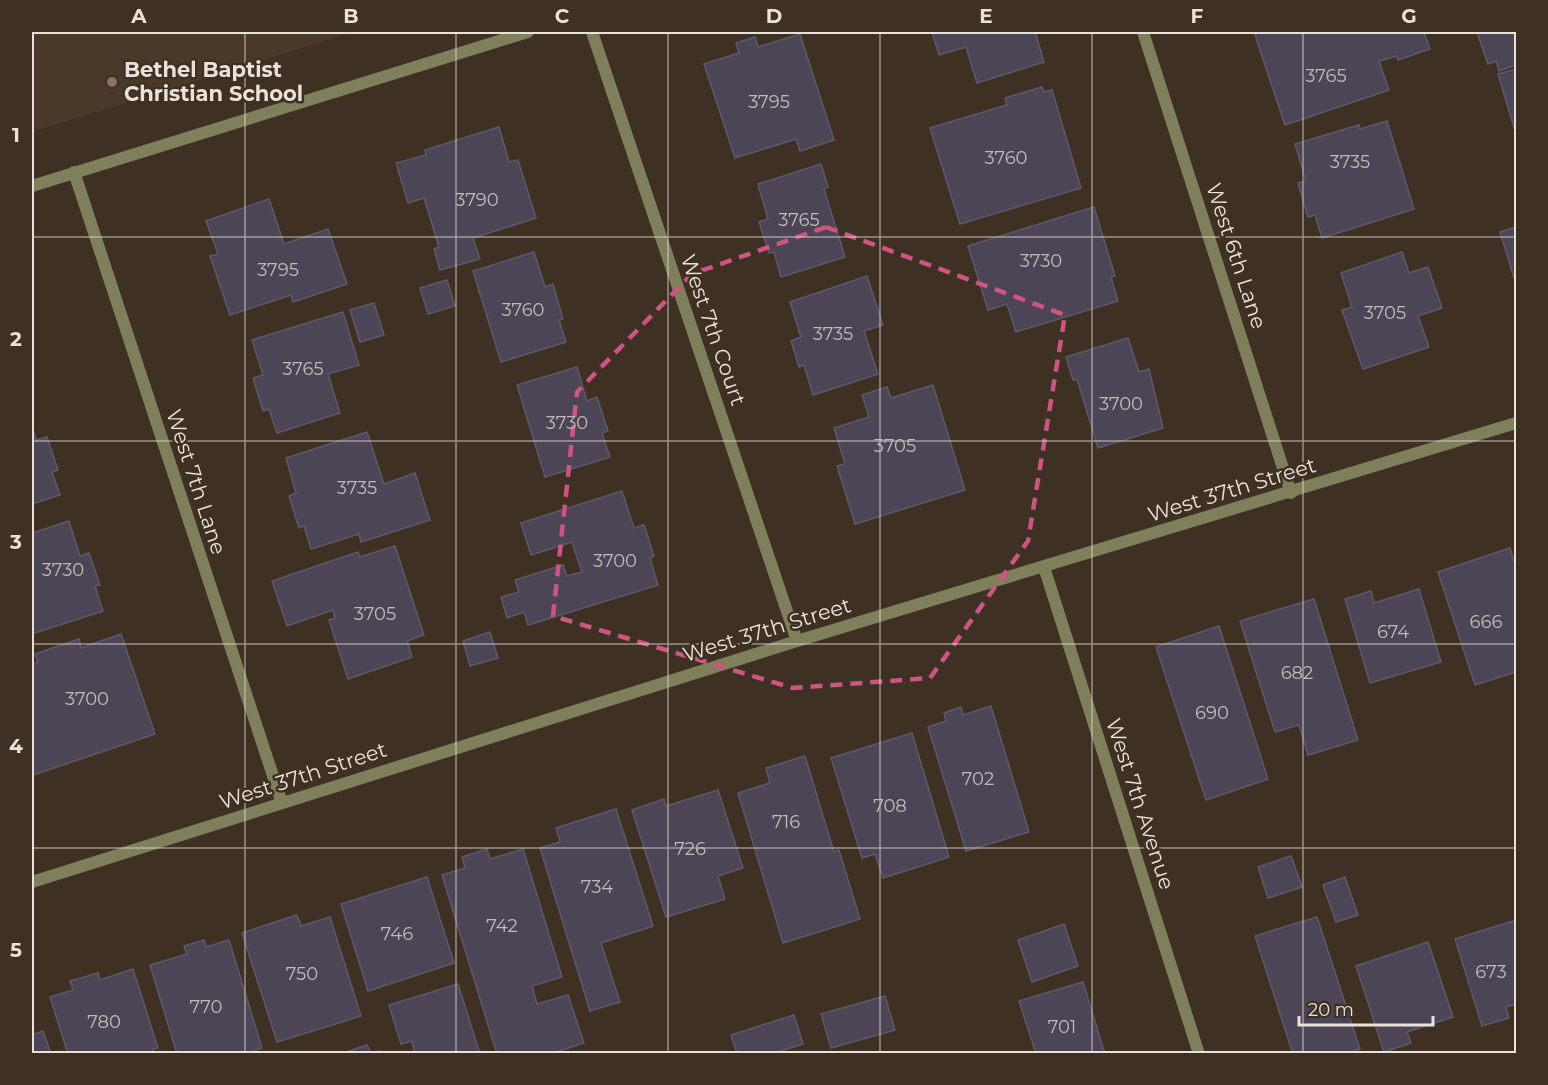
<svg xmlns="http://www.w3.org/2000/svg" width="1548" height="1085" font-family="Montserrat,sans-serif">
<rect width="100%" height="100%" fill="#3e3124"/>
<polygon fill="#4a3928" points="32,32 354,32 32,132"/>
<g fill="#4c4555" stroke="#5f586a" stroke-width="1.5">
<polygon points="932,32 1035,32 1044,62 977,83 966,47 939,55"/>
<polygon points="1254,32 1424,32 1430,49 1398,60 1397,56 1379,61 1389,90 1285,125"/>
<polygon points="1477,32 1516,32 1516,65 1499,71 1496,61 1488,64"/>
<polygon points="800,34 834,140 800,151 796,139 735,158 704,64 739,53 736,43 755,37 758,47"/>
<polygon points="1516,69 1516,134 1498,74"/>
<polygon points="1042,87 1044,92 1052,90 1081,188 960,224 930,128 1007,105 1005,98"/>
<polygon points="1387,121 1414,209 1322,238 1315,215 1308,217 1298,183 1306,181 1295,144 1359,125 1360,129"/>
<polygon points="499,127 509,162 518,160 536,218 473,238 480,259 440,270 434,249 439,247 424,198 408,203 396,163 426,155 425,150"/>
<polygon points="821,164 828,187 824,189 845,257 781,277 774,252 769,253 759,222 768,219 758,184"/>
<polygon points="269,199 284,244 328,229 347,284 293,302 291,295 230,315 210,256 218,254 206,221"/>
<polygon points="1094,207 1115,276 1111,277 1118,301 1016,332 1007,304 988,310 968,246"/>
<polygon points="1516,227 1516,280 1515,281 1500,232"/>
<polygon points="534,252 545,287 553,284 563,319 559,320 566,342 501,362 473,271"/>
<polygon points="1402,252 1409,273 1428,267 1442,308 1418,316 1429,347 1363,369 1342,310 1352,307 1341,273"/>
<polygon points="867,276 883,325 864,331 878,374 813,395 804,365 799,367 791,341 801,337 790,302"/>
<polygon points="447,280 455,306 428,314 420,288"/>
<polygon points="374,303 384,335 360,342 350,310"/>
<polygon points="343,312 359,365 328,374 340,413 277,433 269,409 263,411 253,378 263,375 252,340"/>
<polygon points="1128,338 1139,372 1149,369 1163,428 1098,448 1077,379 1073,380 1066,357"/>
<polygon points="577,367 587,401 597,397 608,431 602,433 610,457 545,477 517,385"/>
<polygon points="933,385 965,490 855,524 837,466 845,464 834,428 869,417 862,395 887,387 891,398"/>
<polygon points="32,426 36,440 47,437 58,470 52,472 60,495 32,504"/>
<polygon points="367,432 384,484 415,473 430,520 361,542 359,534 311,549 304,526 299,528 289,496 296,493 286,458"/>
<polygon points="622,491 634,528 644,525 654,556 650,558 658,585 528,625 524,612 507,618 501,597 519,592 515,580 563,565 567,576 582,572 572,542 531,555 521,523"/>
<polygon points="69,521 80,556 89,553 100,585 95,586 103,611 32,634 32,533"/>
<polygon points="395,546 424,635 407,641 412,657 348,679 329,620 335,618 333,610 287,626 272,581 358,552 360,557"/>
<polygon points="1510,548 1516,568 1516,672 1475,685 1438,572"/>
<polygon points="1419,589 1441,662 1370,683 1345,599 1371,591 1374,603"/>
<polygon points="1314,599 1358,740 1308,755 1299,725 1275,732 1240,621"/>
<polygon points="1219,626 1268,779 1206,800 1156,647"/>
<polygon points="490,632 498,658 470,666 463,641"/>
<polygon points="121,634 155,734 33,775 32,665 38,662 35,654 79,639 81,648"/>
<polygon points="991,706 1029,832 966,851 928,727 946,721 944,713 961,707 963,715"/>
<polygon points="912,733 949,857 883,878 875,854 862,858 831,758"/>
<polygon points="805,756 834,852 839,850 860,919 783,943 738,793 770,783 766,768"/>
<polygon points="718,790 743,868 718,876 725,899 666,917 632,810 664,799 666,806"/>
<polygon points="616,809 653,926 601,943 620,1002 590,1011 540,848 560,842 556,828"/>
<polygon points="487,849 490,859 523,849 562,977 532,986 537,1004 568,995 584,1043 550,1054 497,1054 442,875 465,868 462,857"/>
<polygon points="1291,856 1302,887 1268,898 1258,867"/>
<polygon points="427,877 454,963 368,991 341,904"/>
<polygon points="1345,877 1358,915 1336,922 1323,885"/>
<polygon points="297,915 301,926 330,917 361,1016 277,1042 242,933"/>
<polygon points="1317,917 1360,1049 1346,1054 1293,1054 1255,936"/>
<polygon points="1516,920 1516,1004 1506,1007 1509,1018 1482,1026 1455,939"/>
<polygon points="1064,924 1078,966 1032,982 1018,940"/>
<polygon points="204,940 206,947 229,940 262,1048 245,1054 177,1054 150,965 187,954 184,946"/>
<polygon points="1428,942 1453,1017 1407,1032 1411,1043 1384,1052 1356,966"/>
<polygon points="133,969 158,1048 153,1049 154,1054 68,1054 50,997 73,990 70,981 98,973 100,980"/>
<polygon points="1083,982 1105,1054 1036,1054 1019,1001"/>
<polygon points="458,984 480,1054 415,1054 412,1041 401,1044 389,1005"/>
<polygon points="885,996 895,1030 831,1048 821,1014"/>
<polygon points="794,1015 803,1044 771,1054 737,1054 731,1035"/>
<polygon points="43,1031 51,1054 32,1054 32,1035"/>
<polygon points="367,1045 371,1053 380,1051 381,1054 340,1054"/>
</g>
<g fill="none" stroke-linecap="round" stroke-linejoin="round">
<g stroke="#7f7f5c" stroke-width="12">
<polyline points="592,32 797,641"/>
<polyline points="1143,32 1291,493"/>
<polyline points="74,172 282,803"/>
<polyline points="32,186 528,32"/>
<polyline points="1044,567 1199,1054"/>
</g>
<polyline stroke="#7f7f5c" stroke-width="12" points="32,882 797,641 1516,423"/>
</g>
<path fill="none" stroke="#ce5481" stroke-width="4.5" stroke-dasharray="12 8" stroke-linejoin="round" d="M826,227L1065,315L1028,541L930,678L793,688L553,616L577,392L692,274Z"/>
<path fill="none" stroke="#eae1d9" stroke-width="1.5" stroke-opacity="0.55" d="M245,32V1054M456,32V1054M668,32V1054M880,32V1054M1092,32V1054M1303,32V1054M32,237H1516M32,441H1516M32,644H1516M32,848H1516"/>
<circle fill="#8d6e63" stroke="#3e3124" stroke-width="2" cx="112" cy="82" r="6"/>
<g text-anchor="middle" stroke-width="5" stroke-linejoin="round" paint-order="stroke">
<g font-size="18" fill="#c2bab8">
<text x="1326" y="82">3765</text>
<text x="769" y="108">3795</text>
<text x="1006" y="164">3760</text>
<text x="1350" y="168">3735</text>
<text x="477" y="206">3790</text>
<text x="799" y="226">3765</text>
<text x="1041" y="267">3730</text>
<text x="278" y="276">3795</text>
<text x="523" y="316">3760</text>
<text x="1385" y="319">3705</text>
<text x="833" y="340">3735</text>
<text x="303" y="375">3765</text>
<text x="1121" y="410">3700</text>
<text x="567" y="429">3730</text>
<text x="895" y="452">3705</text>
<text x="357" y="494">3735</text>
<text x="615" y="567">3700</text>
<text x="63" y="576">3730</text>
<text x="375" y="620">3705</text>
<text x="1486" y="628">666</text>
<text x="1393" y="638">674</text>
<text x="1297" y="679">682</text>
<text x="87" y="705">3700</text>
<text x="1212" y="719">690</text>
<text x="978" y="785">702</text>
<text x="890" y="812">708</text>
<text x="786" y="828">716</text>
<text x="690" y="855">726</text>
<text x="597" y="893">734</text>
<text x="502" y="932">742</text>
<text x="397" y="940">746</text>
<text x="1491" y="978">673</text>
<text x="302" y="980">750</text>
<text x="206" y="1013">770</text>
<text x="104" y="1028">780</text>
<text x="1062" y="1033">701</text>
</g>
<g font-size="21" font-weight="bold" fill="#eae1d9" stroke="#3e3124" text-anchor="start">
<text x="124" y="77">Bethel Baptist<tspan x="124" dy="24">Christian School</tspan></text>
</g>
<g font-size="21" fill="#eae1d9" stroke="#3e3124">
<text transform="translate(1236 256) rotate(72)" y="7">West 6th Lane</text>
<text transform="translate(713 330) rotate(71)" y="7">West 7th Court</text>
<text transform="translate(196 482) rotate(72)" y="7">West 7th Lane</text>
<text transform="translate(1232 490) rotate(-17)" y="7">West 37th Street</text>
<text transform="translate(767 630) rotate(-17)" y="7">West 37th Street</text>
<text transform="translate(303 776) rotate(-18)" y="7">West 37th Street</text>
<text transform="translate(1140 804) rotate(72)" y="7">West 7th Avenue</text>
</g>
</g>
<rect width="1548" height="1085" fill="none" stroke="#3e3124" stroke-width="66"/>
<path d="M1299 1016v9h134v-9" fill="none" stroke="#eae1d9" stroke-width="3"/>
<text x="1308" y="1016" font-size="18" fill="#eae1d9" stroke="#3e3124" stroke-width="4.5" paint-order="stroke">20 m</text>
<rect x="33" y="33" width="1482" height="1019" fill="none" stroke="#eae1d9" stroke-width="2"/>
<g font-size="20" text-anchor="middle" font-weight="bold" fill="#eae1d9">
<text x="139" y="23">A</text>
<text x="351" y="23">B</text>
<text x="562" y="23">C</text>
<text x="774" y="23">D</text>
<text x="986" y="23">E</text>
<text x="1197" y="23">F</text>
<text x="1409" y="23">G</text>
<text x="16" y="142">1</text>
<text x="16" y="346">2</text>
<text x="16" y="549">3</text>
<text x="16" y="753">4</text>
<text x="16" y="957">5</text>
</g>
</svg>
